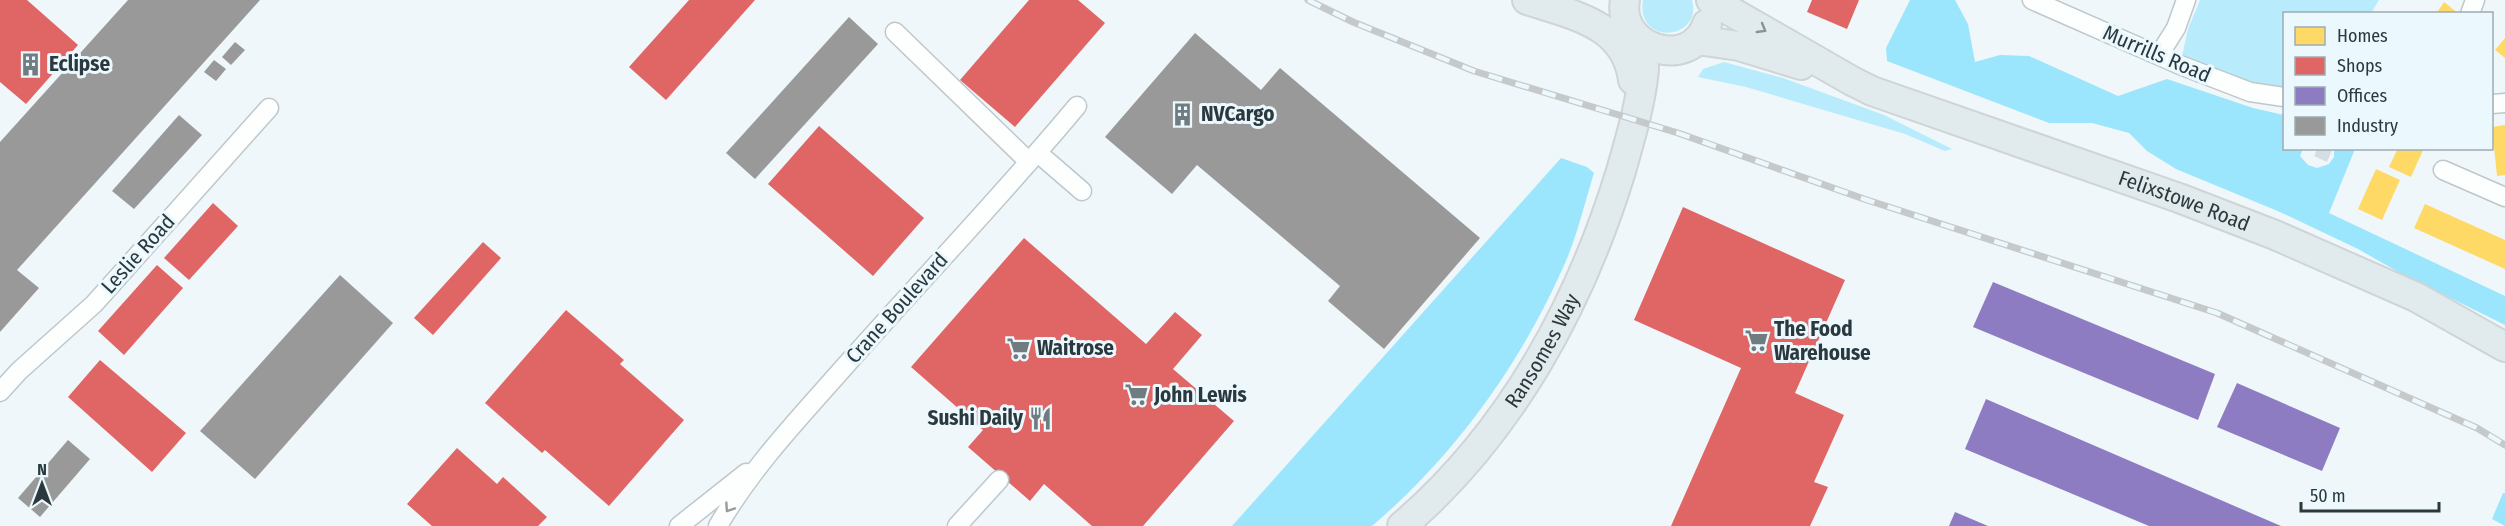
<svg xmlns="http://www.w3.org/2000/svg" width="2505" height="526" font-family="'Fira Sans Condensed',sans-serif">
<rect width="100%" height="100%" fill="#eff7fa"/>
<g fill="#b8ebfb">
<path d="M1643,0H1692C1703,41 1635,46 1643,0Z"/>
<polygon points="2200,0 2379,0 2371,13 2284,14 2284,97 2180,65 2188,29"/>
<polygon points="1724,62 1783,78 1884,115 1952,149 1945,151 1905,134 1746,87 1698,77 1703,69"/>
</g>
<g fill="#9be6fc">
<polygon points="1910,0 1955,0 1968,24 1975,62 2000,55 2029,56 2118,96 2167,79 2253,108 2284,115 2284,148 2303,149 2300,156 2308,165 2317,168 2329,164 2334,157 2334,149 2355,149 2329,213 2505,296 2505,325 2402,274 2358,249 2280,212 2176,169 2147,151 2129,133 2092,123 2049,123 1887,61 1886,48"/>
<path d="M1561,158L1587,167L1594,173C1584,205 1576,241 1561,272C1517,369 1453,457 1372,526H1232Z"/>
<polygon points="2503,493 2505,493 2505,526 2492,519"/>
</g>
<g fill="#ffd966">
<polygon points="2444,2 2459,14 2436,14"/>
<polygon points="2505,38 2505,58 2495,50"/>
<polygon points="2505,125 2505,175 2497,176 2492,127"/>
<polygon points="2398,148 2424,148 2411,177 2389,167"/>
<polygon points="2376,169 2400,180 2382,220 2358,209"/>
<polygon points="2425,204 2505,240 2505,269 2414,228"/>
</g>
<g fill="#e06666">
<polygon points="0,0 27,0 78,45 26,104 0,82"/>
<polygon points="689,0 755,0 666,100 629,67"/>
<polygon points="1029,0 1078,0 1105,23 1015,127 960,80"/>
<polygon points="1812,0 1859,0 1847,29 1807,12"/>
<polygon points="819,126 924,218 873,276 768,184"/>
<polygon points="213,203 238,226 189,280 164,258"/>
<polygon points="1683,207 1845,280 1795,393 1844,415 1814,482 1828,487 1810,526 1671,526 1741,368 1634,320"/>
<polygon points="1024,238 1146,344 1175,312 1202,335 1173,369 1234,421 1143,526 1092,526 1044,484 1030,501 968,447 983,430 911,367"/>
<polygon points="483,242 501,258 433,335 414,318"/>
<polygon points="157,265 183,288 124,355 98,331"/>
<polygon points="566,310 624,360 620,364 684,420 609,506 545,450 542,453 485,403"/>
<polygon points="100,360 186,433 152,472 68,397"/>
<polygon points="457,448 497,484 503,477 547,517 538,526 432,526 407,504"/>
</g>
<g fill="#8e7cc3">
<polygon points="1993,282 2215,374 2198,420 1973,327"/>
<polygon points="2237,383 2340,428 2322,471 2217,427"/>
<polygon points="1986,399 2281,526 2149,526 1965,449"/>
<polygon points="1955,512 1988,526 1949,526"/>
</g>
<g fill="#999">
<polygon points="128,0 260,0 17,270 39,288 0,332 0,142"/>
<polygon points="849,17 878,44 755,179 726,153"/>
<polygon points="1195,33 1261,90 1280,68 1480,238 1384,349 1328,301 1340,286 1197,165 1172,194 1105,137"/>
<polygon points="235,42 245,50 231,65 222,57"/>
<polygon points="214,60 226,69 216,81 204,72"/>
<polygon points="179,115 202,135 134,209 112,191"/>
<polygon points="340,275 393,323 255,479 200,431"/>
<polygon points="68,440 90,459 40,517 18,498"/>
</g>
<polygon fill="#d5dfe3" points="2318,148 2332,150 2327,162 2314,156"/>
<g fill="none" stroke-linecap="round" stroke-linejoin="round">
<defs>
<g id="street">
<polyline points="2032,0 2180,65 2250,92 2284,97"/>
<polyline points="2470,14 2475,0"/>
<polyline points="895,32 1029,162"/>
<polyline points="2159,55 2176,28 2186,0"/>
<polyline points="2492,104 2505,103"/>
<polyline points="1038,153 1082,191"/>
<polyline points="2443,170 2505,197"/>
<polyline points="0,392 19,371 94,304 269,108"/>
<polyline points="679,526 746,473"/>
<path d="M718,526C752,467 801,416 846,365C922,279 1003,195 1077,106"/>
<polyline points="957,526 999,480"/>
</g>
<g id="primary">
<path d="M1527,0C1573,15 1626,24 1633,80"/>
<path d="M1625,0C1616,49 1691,72 1707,24"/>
<path id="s1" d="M1711,0L1852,81L1872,91L2179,198L2275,235L2416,297L2505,347"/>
<polyline points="1697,40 1739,46 1801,65"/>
<path id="s2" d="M1402,526C1510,434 1580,305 1621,171C1630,139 1641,103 1644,69C1644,61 1642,51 1641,42"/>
</g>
</defs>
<use href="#street" stroke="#bec8cb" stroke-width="21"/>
<use href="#primary" stroke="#cfd4d7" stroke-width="32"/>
<use href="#street" stroke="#fdfefe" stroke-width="18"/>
<use href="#primary" stroke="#e1eaed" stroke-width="28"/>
<defs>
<polyline id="rail" points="1308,0 1353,22 1474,71 1678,133 1864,199 2217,313 2477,428 2505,445"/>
</defs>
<use href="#rail" stroke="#c6c9ca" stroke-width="7"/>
<use href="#rail" stroke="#ebf9fe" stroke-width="4.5" stroke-dasharray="14" stroke-linecap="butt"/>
</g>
<defs><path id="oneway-chevron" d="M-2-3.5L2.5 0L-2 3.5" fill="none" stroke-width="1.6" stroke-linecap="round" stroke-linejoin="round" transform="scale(1.5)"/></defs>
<use stroke="#869296" href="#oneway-chevron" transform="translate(1762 29) rotate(30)"/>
<use stroke="#949c9e" href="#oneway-chevron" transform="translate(729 508) rotate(124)"/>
<defs>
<symbol id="building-bare" viewBox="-9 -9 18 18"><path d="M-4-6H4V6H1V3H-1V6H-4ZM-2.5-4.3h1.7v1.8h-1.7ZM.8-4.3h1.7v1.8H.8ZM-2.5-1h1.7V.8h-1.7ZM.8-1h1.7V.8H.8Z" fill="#707c80" stroke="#ebf9fe" stroke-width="2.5" paint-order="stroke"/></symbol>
<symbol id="supermarket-bare" viewBox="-9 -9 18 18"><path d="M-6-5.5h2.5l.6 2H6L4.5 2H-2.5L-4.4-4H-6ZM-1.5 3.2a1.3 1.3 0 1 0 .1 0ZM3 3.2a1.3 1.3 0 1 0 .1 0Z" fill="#707c80" stroke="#ebf9fe" stroke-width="2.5" paint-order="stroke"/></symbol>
<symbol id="restaurant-bare" viewBox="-9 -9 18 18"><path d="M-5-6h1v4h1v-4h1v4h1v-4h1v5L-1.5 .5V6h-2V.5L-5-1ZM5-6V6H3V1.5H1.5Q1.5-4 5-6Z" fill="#707c80" stroke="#ebf9fe" stroke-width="2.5" paint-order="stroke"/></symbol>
</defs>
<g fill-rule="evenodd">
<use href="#building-bare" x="14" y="48" width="33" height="33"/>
<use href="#building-bare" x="1166" y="98" width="33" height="33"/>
<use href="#supermarket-bare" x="1740" y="324" width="33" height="33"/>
<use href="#supermarket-bare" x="1002" y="332" width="33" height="33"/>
<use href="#supermarket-bare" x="1120" y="378" width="33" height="33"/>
<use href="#restaurant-bare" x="1024" y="402" width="33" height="33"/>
</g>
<g text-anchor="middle" stroke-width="6" stroke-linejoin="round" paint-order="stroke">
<g font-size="21" fill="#2b393e" stroke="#ebf9fe">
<text transform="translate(2157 54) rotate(23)" y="7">Murrills Road</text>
<text dy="7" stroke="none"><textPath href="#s1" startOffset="516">Felixstowe Road</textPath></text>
<text transform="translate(138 254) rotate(-48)" y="7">Leslie Road</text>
<text transform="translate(897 308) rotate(-48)" y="7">Crane Boulevard</text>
<text dy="7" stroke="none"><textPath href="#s2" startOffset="226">Ransomes Way</textPath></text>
</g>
<g font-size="21" font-weight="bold" fill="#2b393e" stroke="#ebf9fe" text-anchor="start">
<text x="49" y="71">Eclipse</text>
<text x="1201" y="121">NVCargo</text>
<text x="1774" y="336">The Food<tspan x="1774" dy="24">Warehouse</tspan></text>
<text x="1037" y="355">Waitrose</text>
<text x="1154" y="402">John Lewis</text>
<text x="1023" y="425" text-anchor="end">Sushi Daily</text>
</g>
</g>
<rect x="2283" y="12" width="210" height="138" fill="#ebf9fe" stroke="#9eacb1" stroke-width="1.5"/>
<rect x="2295" y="27" width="30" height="18" fill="#ffd966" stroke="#9eacb1" stroke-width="1.5"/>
<text x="2337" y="42" font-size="18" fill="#2b393e">Homes</text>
<rect x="2295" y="57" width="30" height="18" fill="#e06666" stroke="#9eacb1" stroke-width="1.5"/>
<text x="2337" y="72" font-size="18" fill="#2b393e">Shops</text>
<rect x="2295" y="87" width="30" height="18" fill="#8e7cc3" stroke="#9eacb1" stroke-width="1.5"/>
<text x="2337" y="102" font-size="18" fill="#2b393e">Offices</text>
<rect x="2295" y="117" width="30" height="18" fill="#999999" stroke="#9eacb1" stroke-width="1.5"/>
<text x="2337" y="132" font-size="18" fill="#2b393e">Industry</text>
<g transform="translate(42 484)" stroke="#ebf9fe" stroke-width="4.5" paint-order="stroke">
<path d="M0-4.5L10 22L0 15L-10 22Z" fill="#2b393e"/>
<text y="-9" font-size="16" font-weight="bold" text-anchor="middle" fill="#2b393e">N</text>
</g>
<path d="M2301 502v9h138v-9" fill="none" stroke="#2b393e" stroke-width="3"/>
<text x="2310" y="502" font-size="18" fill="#2b393e" stroke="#ebf9fe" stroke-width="4.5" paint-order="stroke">50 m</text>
</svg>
